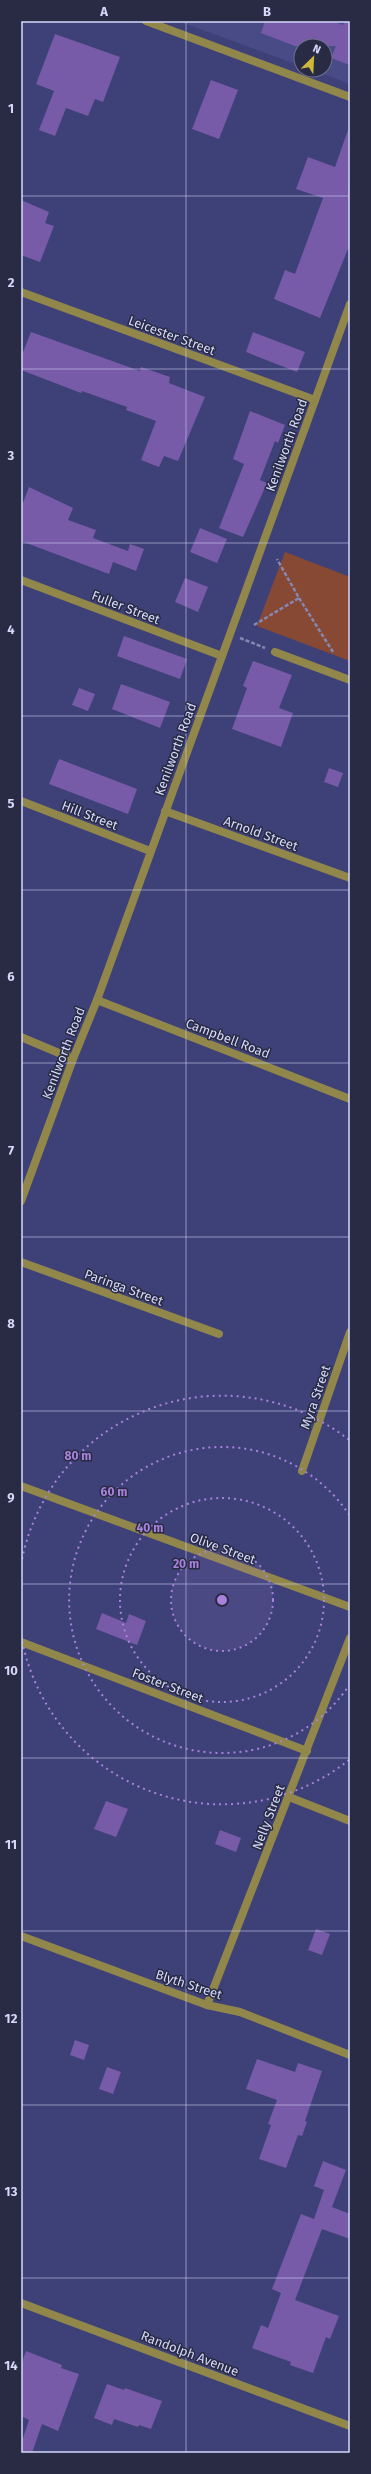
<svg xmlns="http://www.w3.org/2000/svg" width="371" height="2474" font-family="'Fira Sans',sans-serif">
<rect width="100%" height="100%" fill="#3e4177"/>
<polygon fill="#494b87" points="178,21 350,21 350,84 312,70 325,70 325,46 301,46 301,66"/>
<polygon fill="#874933" points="285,552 350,577 350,661 257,626"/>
<g fill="#775aa8">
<polygon points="265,21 332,21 343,25 345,21 350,21 350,65 331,58 336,46 295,46 261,33"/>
<polygon points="55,34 120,57 103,102 95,99 88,116 66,108 55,136 39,130 54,91 36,84"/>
<polygon points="211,80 238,90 219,139 192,129"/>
<polygon points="348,130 350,244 320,318 274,299 285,270 295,274 323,198 296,189 308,157 335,167"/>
<polygon points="21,200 49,212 45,223 54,226 40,262 21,255"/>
<polygon points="31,332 140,371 141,367 170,377 169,383 205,397 178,461 164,456 159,467 141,460 156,421 126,410 127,407 82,391 81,393 21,370 21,357"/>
<polygon points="253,332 305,352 297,372 246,352"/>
<polygon points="250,411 285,425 278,443 275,441 260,480 267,483 243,537 219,528 244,464 233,459"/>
<polygon points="29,487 73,508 68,520 96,530 93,538 128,551 130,544 144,549 136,571 113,562 109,574 21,541 21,508"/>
<polygon points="200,528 227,539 217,563 190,552"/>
<polygon points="185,578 208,587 198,612 175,602"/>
<polygon points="124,636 187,659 180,679 117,656"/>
<polygon points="253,661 292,675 279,708 293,713 281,747 232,729 247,688 243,686"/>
<polygon points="121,684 170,702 160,728 112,709"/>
<polygon points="79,688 95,694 88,711 72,705"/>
<polygon points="59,759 137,789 128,814 49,784"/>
<polygon points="329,768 343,773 338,787 324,782"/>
<polygon points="102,1613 126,1623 129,1614 146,1621 137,1645 96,1629"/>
<polygon points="106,1801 128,1809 116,1837 94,1829"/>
<polygon points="220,1830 241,1838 236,1852 215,1844"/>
<polygon points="316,1929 330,1934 322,1955 308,1950"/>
<polygon points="75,2040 89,2045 84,2060 70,2055"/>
<polygon points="257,2059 295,2072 298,2063 322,2071 305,2121 307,2122 302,2136 298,2135 286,2168 259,2159 271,2125 268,2124 277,2100 246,2089"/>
<polygon points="107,2067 121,2072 113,2094 99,2089"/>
<polygon points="323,2161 346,2170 332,2207 350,2214 350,2239 322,2229 295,2300 339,2316 330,2339 326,2337 313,2373 290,2365 291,2362 252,2348 261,2325 268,2328 281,2293 272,2289 301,2214 314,2219 324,2190 314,2186"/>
<polygon points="26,2351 62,2365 61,2368 79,2374 58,2431 42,2424 32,2453 21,2453 21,2444 29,2420 21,2416 21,2365"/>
<polygon points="107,2384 124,2390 125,2388 162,2401 151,2429 139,2425 138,2427 114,2419 112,2425 94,2418"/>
</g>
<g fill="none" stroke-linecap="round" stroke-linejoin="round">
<g stroke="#8588b4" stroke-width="2.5" stroke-dasharray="4 2" stroke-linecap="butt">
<polyline points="299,598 333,652"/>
<polyline points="254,625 299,598 277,559"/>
<polyline points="240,638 265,648"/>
</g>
<g stroke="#91874a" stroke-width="8">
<polyline points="146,21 350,97"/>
<polyline points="21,292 315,400"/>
<polyline points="21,580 222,656"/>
<polyline points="275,652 350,680"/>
<polyline points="21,801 150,851"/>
<polyline points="165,811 350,878"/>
<polyline points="97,1000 350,1099"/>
<polyline points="21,1037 73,1059"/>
<polyline points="21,1201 73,1059 97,1000 350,304"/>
<polyline points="21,1262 219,1334"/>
<polyline points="302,1471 350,1332"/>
<polyline points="21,1486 350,1607"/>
<polyline points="21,1642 307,1751"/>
<polyline points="289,1797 350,1821"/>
<polyline points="21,1936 207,2005 240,2012 350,2055"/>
<polyline points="207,2005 350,1638"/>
<polyline points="21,2303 350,2426"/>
</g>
</g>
<path fill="none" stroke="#d5d9fa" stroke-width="1" stroke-opacity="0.55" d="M186,21V2453M21,196H350M21,369H350M21,543H350M21,716H350M21,890H350M21,1063H350M21,1237H350M21,1411H350M21,1584H350M21,1758H350M21,1931H350M21,2105H350M21,2278H350"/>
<circle cx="222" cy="1600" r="51" fill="#a882dc" fill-opacity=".12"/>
<g fill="none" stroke="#a882dc" stroke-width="2" stroke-dasharray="2 4">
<circle cx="222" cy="1600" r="51"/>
<circle cx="222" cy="1600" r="102"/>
<path d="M350 1684A153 153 0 1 1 350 1516"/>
<path d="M349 1760A204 204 0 0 1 21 1635M21 1565A204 204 0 0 1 349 1440"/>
</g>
<g text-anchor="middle" stroke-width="3" stroke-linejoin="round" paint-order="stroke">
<g font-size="13" fill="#d5d9fa" stroke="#292b44">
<text transform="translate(172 335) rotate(20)" y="5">Leicester Street</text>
<text transform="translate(286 445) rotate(-70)" y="5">Kenilworth Road</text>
<text transform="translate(126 607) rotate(21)" y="5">Fuller Street</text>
<text transform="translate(175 749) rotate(-70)" y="5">Kenilworth Road</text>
<text transform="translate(90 815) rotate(21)" y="5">Hill Street</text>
<text transform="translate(261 833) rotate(20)" y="5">Arnold Street</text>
<text transform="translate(228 1038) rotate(21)" y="5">Campbell Road</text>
<text transform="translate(63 1053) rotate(-69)" y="5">Kenilworth Road</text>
<text transform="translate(124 1287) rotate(20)" y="5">Paringa Street</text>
<text transform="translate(315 1397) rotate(-71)" y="5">Myra Street</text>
<text transform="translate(223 1548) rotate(20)" y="5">Olive Street</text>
<text transform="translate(168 1685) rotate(21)" y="5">Foster Street</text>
<text transform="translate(268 1817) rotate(-69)" y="5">Nelly Street</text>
<text transform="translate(189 1984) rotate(18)" y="5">Blyth Street</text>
<text transform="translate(190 2353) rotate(21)" y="5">Randolph Avenue</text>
</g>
</g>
<circle cx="222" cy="1600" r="6" fill="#a882dc" stroke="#292b44" stroke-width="2"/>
<g font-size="12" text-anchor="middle" font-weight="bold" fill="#a882dc" stroke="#292b44" stroke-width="3" stroke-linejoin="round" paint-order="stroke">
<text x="78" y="1460">80 m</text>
<text x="114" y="1496">60 m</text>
<text x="150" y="1532">40 m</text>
<text x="186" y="1568">20 m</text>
</g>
<rect width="371" height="2474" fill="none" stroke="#292b44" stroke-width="44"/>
<g transform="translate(313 58) rotate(24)"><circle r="19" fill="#292b44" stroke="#6e718d"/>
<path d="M0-3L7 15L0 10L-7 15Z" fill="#ceb838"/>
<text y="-6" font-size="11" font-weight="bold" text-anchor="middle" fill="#d5d9fa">N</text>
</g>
<rect x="22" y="22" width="327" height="2430" fill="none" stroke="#d5d9fa" stroke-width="1.5"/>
<g font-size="13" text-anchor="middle" font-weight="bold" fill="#d5d9fa">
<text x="104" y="16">A</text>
<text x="267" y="16">B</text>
<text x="11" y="113">1</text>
<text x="11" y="287">2</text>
<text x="11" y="460">3</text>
<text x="11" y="634">4</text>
<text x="11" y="808">5</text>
<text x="11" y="981">6</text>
<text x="11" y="1155">7</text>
<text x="11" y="1328">8</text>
<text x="11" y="1502">9</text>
<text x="11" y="1675">10</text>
<text x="11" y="1849">11</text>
<text x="11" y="2023">12</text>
<text x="11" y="2196">13</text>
<text x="11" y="2370">14</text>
</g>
</svg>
